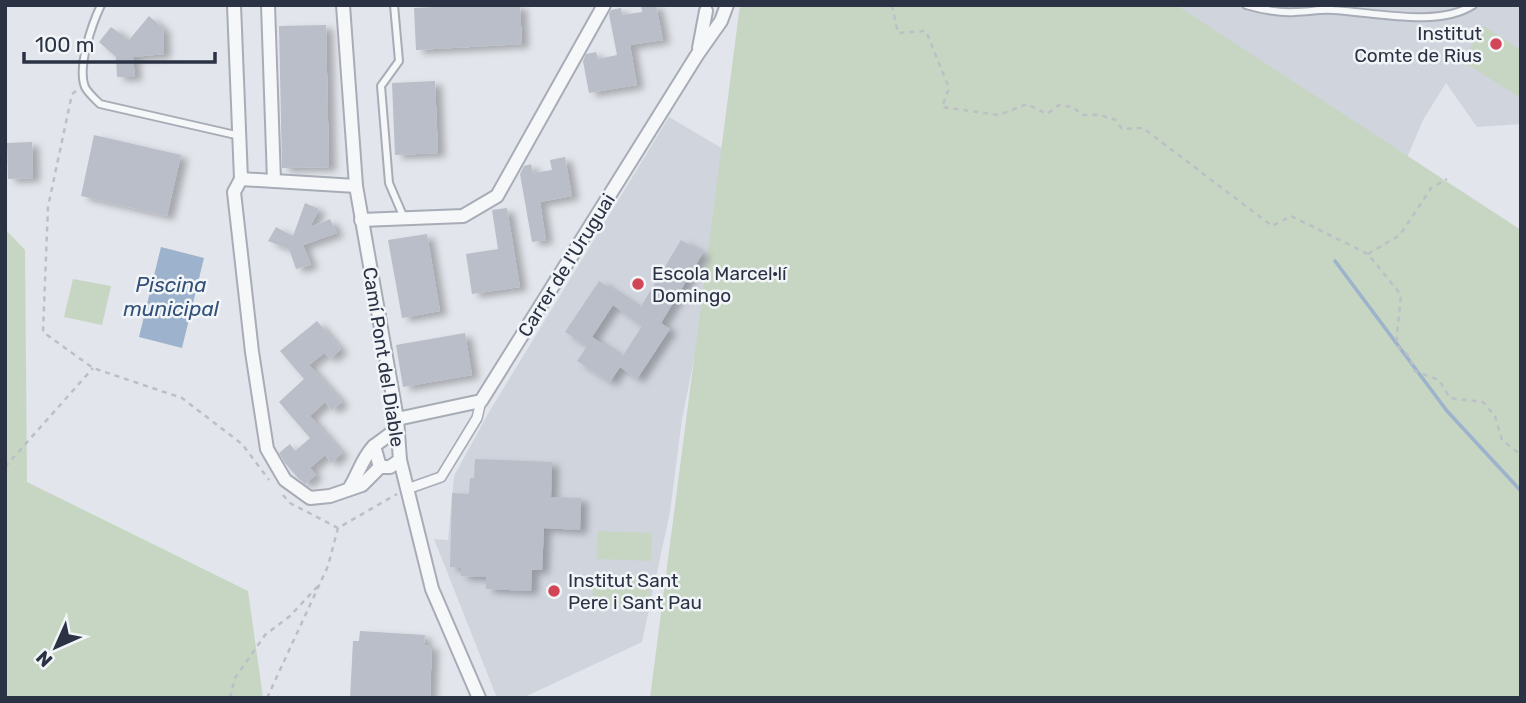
<svg xmlns="http://www.w3.org/2000/svg" width="1526" height="703" font-family="Rubik,sans-serif">
<defs>
<filter id="shadow"><feDropShadow dx="7" dy="4" stdDeviation="3.5" flood-color="#0004"/></filter>
</defs>
<rect width="100%" height="100%" fill="#e2e5eb"/>
<g fill="#d0d4dd">
<polygon points="1078,5 1521,5 1521,124 1477,127 1446,83 1423,120 1371,242"/>
<polygon points="669,117 735,156 682,419 670,512 642,642 531,694 522,698 497,698 434,539 448,540 454,476 489,412"/>
</g>
<g fill="#c7d5c3">
<polygon points="740,5 1176,5 1521,230 1521,698 650,698"/>
<polygon points="1484,26 1521,50 1521,98 1462,61"/>
<polygon points="5,229 25,250 27,482 248,591 263,698 5,698"/>
<polygon points="73,279 111,286 102,325 64,317"/>
<polygon points="598,531 652,533 651,561 597,559"/>
<polygon points="593,576 650,577 650,607 593,606"/>
</g>
<polygon fill="#9db2cc" points="161,247 204,258 182,348 139,337"/>
<g fill="none" stroke-linecap="round" stroke-linejoin="round">
<polyline stroke="#9db2cc" stroke-width="3.5" points="1335,261 1447,411 1521,491"/>
</g>
<g fill="#b9bec9" fill-rule="evenodd" filter="url(#shadow)">
<polygon points="472,5 520,5 522,44 416,50 414,8"/>
<polygon points="641,5 656,5 663,40 630,45 637,85 589,93 583,61 586,54 596,52 598,59 617,55 609,14 611,10 621,8 622,15 642,12"/>
<polygon points="149,16 163,28 164,54 133,57 135,77 117,77 116,57 99,42 111,27 129,40"/>
<polygon points="326,25 329,167 282,168 279,26"/>
<polygon points="435,81 438,153 395,155 392,83"/>
<polygon points="94,135 181,155 167,216 81,196"/>
<polygon points="32,142 33,178 8,179 7,143"/>
<polygon points="565,157 572,196 540,202 546,240 532,242 520,174 524,166 531,164 533,173 552,170 550,160"/>
<polygon points="305,203 319,209 310,227 330,219 337,233 303,245 311,265 296,269 289,249 268,241 276,227 293,236"/>
<polygon points="507,208 520,287 472,294 466,254 498,249 492,210"/>
<polygon points="427,234 440,311 402,318 388,240"/>
<path d="M681,240L703,253L661,323L670,329L637,379L620,367L610,382L577,361L587,346L565,332L599,281L640,308ZM613,305L642,326L622,357L592,337Z"/>
<polygon points="317,321 341,349 330,359 324,353 309,365 342,402 332,410 325,402 310,416 342,453 331,463 325,455 310,468 316,475 305,484 299,479 285,463 279,453 290,444 295,451 310,438 279,402 304,379 280,351"/>
<polygon points="465,333 472,375 403,387 396,345"/>
<polygon points="475,459 552,462 551,497 581,498 580,530 544,528 542,570 532,570 531,591 486,589 486,577 461,576 461,568 450,567 452,493 469,494 470,478 474,478"/>
<polygon points="360,631 425,635 424,645 432,645 430,698 350,698 353,641 359,641"/>
</g>
<g fill="none" stroke-linecap="round" stroke-linejoin="round">
<defs>
<g id="service">
<path d="M101,5C92,24 77,67 85,87C88,93 95,99 100,104L240,136"/>
<polyline points="394,5 399,61 381,86 389,183 404,218"/>
<path d="M1246,5C1263,10 1278,13 1295,12C1308,12 1320,9 1333,10C1373,12 1438,28 1473,5"/>
</g>
<polyline id="pedestrian" points="407,489 441,477 477,418 481,401"/>
<g id="minor">
<polyline points="234,5 241,179 356,186"/>
<polyline points="268,5 274,181"/>
<polyline points="343,5 356,186 397,419 400,460 432,589 479,698"/>
<polyline points="699,48 706,11"/>
<polyline points="241,179 234,192 252,352 267,449 285,480 310,498 330,496 362,485 380,467"/>
<polyline points="361,220 463,216 497,196 604,5"/>
<polyline points="397,419 481,401 697,55 721,21 727,5"/>
<polyline points="397,429 374,446 380,467 390,467 400,460"/>
<path d="M349,489C358,475 362,458 374,446"/>
</g>
</defs>
<use href="#service" stroke="#a7acb6" stroke-width="10"/>
<use href="#pedestrian" stroke="#a7acb6" stroke-width="12"/>
<use href="#minor" stroke="#a7acb6" stroke-width="16"/>
<g stroke="#bcc0c6" stroke-width="2.5" stroke-dasharray="5 5" stroke-linecap="butt">
<polyline points="892,5 898,33 926,31 949,88 942,107 999,115 1027,104 1047,114 1059,105 1073,107 1082,115 1100,115 1116,120 1122,129 1143,128 1272,226 1291,216 1368,254 1401,295 1396,345 1409,356 1415,371 1439,380 1450,398 1483,402 1495,416 1502,440 1521,455"/>
<polyline points="76,91 72,94 48,207 43,332 93,368 182,398 242,444 269,480"/>
<polyline points="1368,254 1400,235 1431,188 1447,179"/>
<polyline points="5,467 93,368"/>
<polyline points="283,495 290,503 338,528 397,494"/>
<polyline points="230,698 235,678 265,635 290,616 318,586"/>
<polyline points="267,698 328,566 338,528"/>
</g>
<use href="#service" stroke="#f5f7f9" stroke-width="6"/>
<use href="#pedestrian" stroke="#f5f7f9" stroke-width="9"/>
<use href="#minor" stroke="#f5f7f9" stroke-width="12"/>
</g>
<g fill="#d24556" stroke="#f2f5f8" stroke-width="2.5">
<circle cx="1496" cy="44" r="7"/>
<circle cx="638" cy="284" r="7"/>
<circle cx="554" cy="591" r="7"/>
</g>
<g text-anchor="middle" stroke-width="5" stroke-linejoin="round" paint-order="stroke">
<g font-size="19" fill="#2a3244" stroke="#f2f5f8" text-anchor="start">
<text x="1482" y="40" text-anchor="end">Institut<tspan x="1482" dy="22">Comte de Rius</tspan></text>
<text x="652" y="280">Escola Marcel·lí<tspan x="652" dy="22">Domingo</tspan></text>
<text x="568" y="587">Institut Sant<tspan x="568" dy="22">Pere i Sant Pau</tspan></text>
</g>
<g font-size="19" fill="#2a3244" stroke="#f2f5f8">
<text transform="translate(566 265) rotate(-58)" y="7">Carrer de l'Uruguai</text>
<text transform="translate(384 357) rotate(81)" y="7">Camí Pont del Diable</text>
</g>
<g font-size="21" font-style="italic" fill="#325079" stroke="#f2f5f8">
<text x="171" y="292">Piscina<tspan x="171" dy="24">municipal</tspan></text>
</g>
</g>
<rect width="1526" height="703" fill="none" stroke="#2a3244" stroke-width="14"/>
<g transform="translate(56 647) rotate(225)" stroke="#f2f5f8" stroke-width="5" paint-order="stroke">
<path d="M0-5L12 26L0 18L-12 26Z" fill="#2a3244"/>
<text y="-10" font-size="19" font-weight="bold" text-anchor="middle" fill="#2a3244">N</text>
</g>
<path d="M24 52v10h191v-10" fill="none" stroke="#2a3244" stroke-width="3.5"/>
<text x="35" y="52" font-size="21" fill="#2a3244" stroke="#f2f5f8" stroke-width="5" paint-order="stroke">100 m</text>
</svg>
